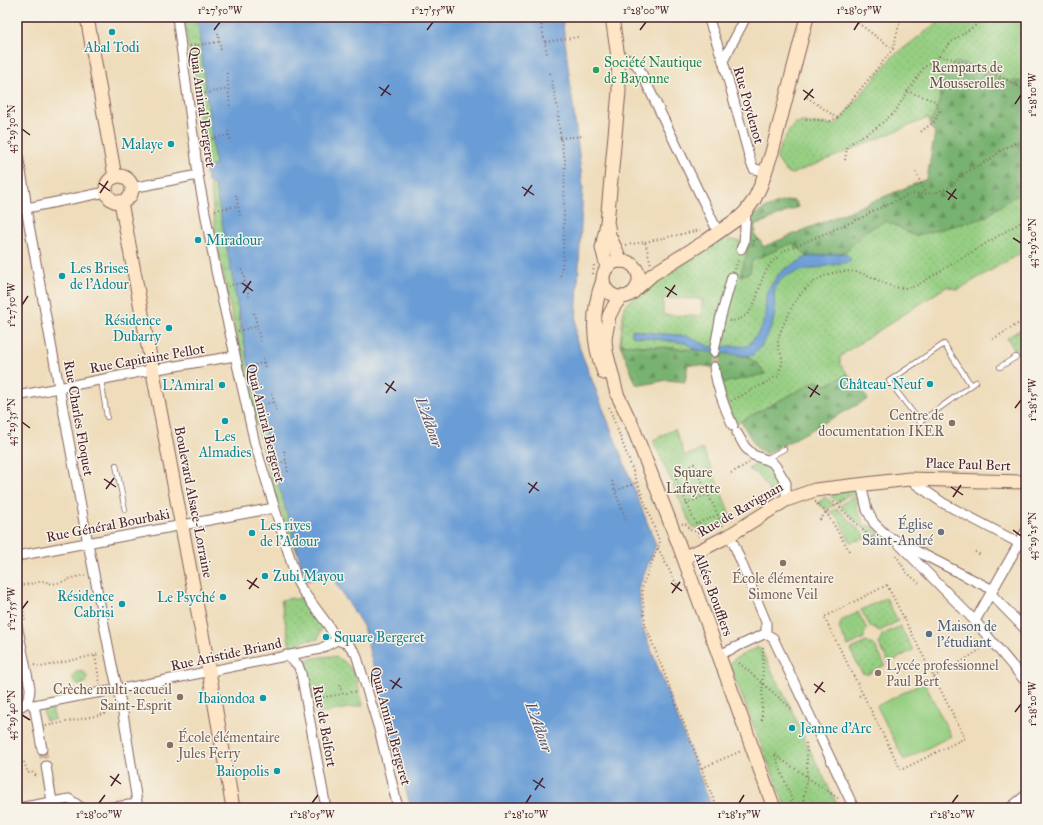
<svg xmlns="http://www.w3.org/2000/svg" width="1043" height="825" font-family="'IM FELL Great Primer',serif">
<defs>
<pattern id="grass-dots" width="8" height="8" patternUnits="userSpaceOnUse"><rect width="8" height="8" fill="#96cf82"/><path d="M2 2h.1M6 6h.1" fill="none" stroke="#83b170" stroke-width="1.8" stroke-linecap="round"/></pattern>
<pattern id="forest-firs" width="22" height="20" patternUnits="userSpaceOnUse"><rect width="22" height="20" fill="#78b270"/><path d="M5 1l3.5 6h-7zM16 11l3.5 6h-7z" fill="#64905c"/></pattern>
<pattern id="wetland-marsh" width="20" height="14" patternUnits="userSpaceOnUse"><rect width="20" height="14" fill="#96cf82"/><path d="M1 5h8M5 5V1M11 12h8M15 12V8" fill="none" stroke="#83b170"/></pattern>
</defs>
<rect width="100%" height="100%" fill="#f7f3e8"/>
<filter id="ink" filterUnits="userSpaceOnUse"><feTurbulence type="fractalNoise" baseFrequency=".025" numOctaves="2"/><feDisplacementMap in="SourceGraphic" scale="8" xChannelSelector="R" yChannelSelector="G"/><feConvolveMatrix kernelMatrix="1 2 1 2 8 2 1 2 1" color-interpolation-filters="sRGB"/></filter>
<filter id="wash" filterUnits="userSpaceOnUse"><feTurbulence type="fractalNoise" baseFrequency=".012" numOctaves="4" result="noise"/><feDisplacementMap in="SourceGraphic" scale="16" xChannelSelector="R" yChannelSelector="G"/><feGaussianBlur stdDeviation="0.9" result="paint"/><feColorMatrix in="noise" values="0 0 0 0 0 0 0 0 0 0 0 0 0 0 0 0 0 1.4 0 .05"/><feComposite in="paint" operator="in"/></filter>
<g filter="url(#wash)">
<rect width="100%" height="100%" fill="#eedcba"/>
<g fill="url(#grass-dots)" stroke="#707756" fill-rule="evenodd">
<path d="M945,17H1026V250L959,289C954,290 951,286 946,287L846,352L840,357V364L848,374L827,385L816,381L734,425L716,368L764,374L758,364L747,356L696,350L620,344L624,307L627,303L720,238L744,242L763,209L791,200L796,202L798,207L754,226L756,232L753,233L755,236L760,240L763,247L927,179L935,133L928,118L792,174L786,172L777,159C779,145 786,135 795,123L804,122L836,125L892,57ZM663,298L702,299V316L663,315Z"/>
<polygon points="1023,328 1026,348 1017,354 1007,338"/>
<path d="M675,429L685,456L703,449L733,521C720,527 705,532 692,527L653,440Z"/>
<path d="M761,462C774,465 784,478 782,491L772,497C766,485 761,474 748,469Z"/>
<polygon points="854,490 859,495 847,496 838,503 828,493"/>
<polygon points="825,497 834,505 826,510 818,503"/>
<polygon points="851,498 861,498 856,506 865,525 872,526 881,535 873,536 840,506"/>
<polygon points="837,508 868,538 850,542 838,517 829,513"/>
<polygon points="303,596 324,624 320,632 318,639 302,641 302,645 290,646 281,600 293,598 294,600"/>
<polygon points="886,598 898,621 880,631 870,626 861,610"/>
<polygon points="858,612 867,629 864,634 864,638 848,646 839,628 841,621"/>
<polygon points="900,626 913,650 889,663 879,644 882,635"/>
<polygon points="866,642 875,646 885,665 868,674 862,673 850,650"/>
<polygon points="758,647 760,648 791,708 806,742 837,804 842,806 841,808 786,808 730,666 731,662 734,659"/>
<path d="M332,656C356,662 358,685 363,705L318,714L316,713L305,660L321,657Z"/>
<circle cx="80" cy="678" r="7"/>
<polygon points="52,709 55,719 46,721 43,711"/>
</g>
<g fill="url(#forest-firs)" stroke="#61684e">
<path d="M955,62L972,66L1000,80L1026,82V194L1013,197L984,218L914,236L902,229L886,221L865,231L846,251L841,253L807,257L803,252L792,243L752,261L750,273L740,276L748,249L747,219C757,213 784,196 796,202L798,207L754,226L756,232L753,233L755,236L760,240L763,247L927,179L935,133L930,123L940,103V75Z"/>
<polygon points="620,344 696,350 747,356 758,364 765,374 724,383 719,368 688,364 685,382 667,380 642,385 636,384"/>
<polygon points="848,374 868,399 765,455 756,447 741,421 816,381 827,385"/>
</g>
<g fill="url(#wetland-marsh)" stroke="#707756">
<polygon points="184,17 199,17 217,163 212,169 207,166 206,164"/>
<polygon points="210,183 214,183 217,192 237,296 239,322 298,553 294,546 284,521 269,474 253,409 234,326 217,244"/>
</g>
<polygon fill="#96cf82" stroke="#707756" points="924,682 951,736 904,760 877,706"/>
<g fill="#6a9dd5" stroke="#5a5e80">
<polygon points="197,17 562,17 583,187 576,323 576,339 656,545 639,587 642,626 712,808 411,808 397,760 363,626 330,574 306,581 273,465 248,362 215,185 208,182 205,170 215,165"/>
<path d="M841,253L847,255L850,258V262C840,263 832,265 822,267C807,271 781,270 775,290C773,297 776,305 775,312C773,328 765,344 753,355L747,356L696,350L685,343L632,336V329L644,332L687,336L708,346L721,348C729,344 739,347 748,346L762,327L765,317L766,293L778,275L785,269L807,257Z"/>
</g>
</g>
<g filter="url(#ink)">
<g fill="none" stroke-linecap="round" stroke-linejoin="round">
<g stroke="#cdb69d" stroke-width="9" stroke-dasharray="9 4.5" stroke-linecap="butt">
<polyline points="714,367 714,352"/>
<polyline points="42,749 46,766"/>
</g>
<defs>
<g id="lane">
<polyline points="1000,367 1016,357"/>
<polyline points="101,380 107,417"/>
<polyline points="971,385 944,344 889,381 920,422 976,382"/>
<polyline points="766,459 784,449"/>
<polyline points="116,465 125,510"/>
</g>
<g id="street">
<polyline points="177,17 194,142 198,175 216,271 255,444 297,581 302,590 328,625 337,640 348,644 356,654 379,729 398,808"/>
<polyline points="708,17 723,61"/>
<polyline points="746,17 723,61 751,163 754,169 766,171"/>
<path d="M618,57C628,59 635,61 640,70L718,232"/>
<polyline points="17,150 25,194 27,214 86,533 113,670 122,707 138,808"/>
<polyline points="132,188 198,175"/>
<polyline points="17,210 106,192"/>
<polyline points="741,249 744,242 746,211"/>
<polyline points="714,352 720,320 732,277"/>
<path d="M714,367C717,388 724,407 733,426"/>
<polyline points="17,396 140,372 235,356"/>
<polyline points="737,433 745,447 753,455 772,462 777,468 786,483 786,500"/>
<polyline points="910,480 943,503 1019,543"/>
<polyline points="861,484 867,510 874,523 887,536 993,590"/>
<polyline points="730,535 766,622 766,634"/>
<polyline points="894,539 975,621 1026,682"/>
<polyline points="17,556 274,508"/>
<polyline points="991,594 1026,630"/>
<polyline points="975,621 1026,531"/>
<path d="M17,625L30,688C30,698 27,705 17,708"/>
<polyline points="766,634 773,638 854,808"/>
<polyline points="286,655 298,665 301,673 326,808"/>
<polyline points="719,655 762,635 766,634"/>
<polyline points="32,705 34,705 84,695 122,689 320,649 337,640"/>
<polyline points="34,705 42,749"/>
<polyline points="46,766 52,801"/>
<polyline points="18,808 69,799 82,808"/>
<polyline points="106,808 137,804"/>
<polyline points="1010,808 1026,795"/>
</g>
<g id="secondary">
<polyline points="87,17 115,177"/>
<circle cx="119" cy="189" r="13"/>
<polyline points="121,202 209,671 233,808"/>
<polyline points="608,226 609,235 621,261"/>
<circle cx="621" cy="279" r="18"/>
<polyline points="607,267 602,248 607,223 619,91 618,57 612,17"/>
<path d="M603,280C591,311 592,342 604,373"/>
<polyline points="636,289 653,274 706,241 740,217 746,211 754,200 761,185 772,152 807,17"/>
<polyline points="621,297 614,306 609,316 605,339 606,351 617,394 632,425 679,545 774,808"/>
<polyline points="684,557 701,550 730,535 786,500 815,490 909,479 1026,482"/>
</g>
</defs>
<use href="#lane" stroke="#83615d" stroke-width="6"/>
<use href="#street" stroke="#83615d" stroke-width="11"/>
<use href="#secondary" stroke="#83615d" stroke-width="15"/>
<g stroke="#83615d" stroke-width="2" stroke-dasharray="1 3" stroke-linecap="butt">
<polyline points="540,17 547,54"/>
<polyline points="858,23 893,49 901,17"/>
<polyline points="218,33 221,51"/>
<polyline points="545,42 578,37"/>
<polyline points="190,46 219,42"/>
<path d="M939,56C965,61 1004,75 1026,92"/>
<polyline points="227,73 230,109"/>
<polyline points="550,73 559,114 558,119 563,153 565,158 563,260 560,279"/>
<polyline points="907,91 935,101 939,111 935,121 919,133"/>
<polyline points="197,95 228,89"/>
<polyline points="807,97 837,118"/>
<polyline points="806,119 831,121 837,118 893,49"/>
<polyline points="228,131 231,143"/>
<polyline points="560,138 584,136"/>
<polyline points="204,140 229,135"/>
<polyline points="845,160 847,148 849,144 876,128 894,113 923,68 939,56 951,42 988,17"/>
<polyline points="916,172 925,193"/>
<polyline points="236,195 240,216"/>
<polyline points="215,210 238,206"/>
<polyline points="753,241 759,238"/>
<polyline points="645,242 700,230"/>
<polyline points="626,245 645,242 651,264"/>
<polyline points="242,269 249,297"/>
<polyline points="735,269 739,258"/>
<polyline points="593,274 594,265"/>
<polyline points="228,286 245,282"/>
<polyline points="1023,306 1026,310"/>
<polyline points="254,313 261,344"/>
<path d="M729,321C759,320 755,289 767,269C771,261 778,257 784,251L868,215L869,213L911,194L935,193L950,187L963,174L991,159L1000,151L1015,143L1026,142"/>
<polyline points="238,331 257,326"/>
<polyline points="993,339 1026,319"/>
<polyline points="263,358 265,368"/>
<polyline points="247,366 264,363"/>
<polyline points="272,394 276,410"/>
<path d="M731,401L778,376C779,371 783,364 782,359C782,354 778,349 778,344C778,335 783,325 787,318C790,311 793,304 797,299C813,276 840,265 867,275C886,283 894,292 916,286L1026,219"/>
<polyline points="256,406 274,402"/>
<polyline points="609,407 660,543 643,584 642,589 645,624 717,808"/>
<polyline points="284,451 288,472"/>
<polyline points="270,465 286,461"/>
<polyline points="731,473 749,463"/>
<polyline points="612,481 615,491"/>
<polyline points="831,499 870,537 875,539"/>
<polyline points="816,502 815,502 826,512 850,552"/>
<polyline points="686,504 708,494"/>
<polyline points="718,515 696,524 674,474 694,464 723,526"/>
<polyline points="626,520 615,491 638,482"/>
<polyline points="820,520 826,512 847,498"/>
<polyline points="682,524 685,523 690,530 698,532 699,538"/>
<polyline points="658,548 674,580 677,584 682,582"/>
<polyline points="975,552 981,555"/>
<polyline points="896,555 906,572 919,583"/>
<polyline points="701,575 703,575 706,563 704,560"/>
<polyline points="17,576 25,620"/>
<polygon points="887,585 965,738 901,770 824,617"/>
<polyline points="19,586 44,581 52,584 67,581 71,578 85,575"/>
<polyline points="95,656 100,684"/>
<polyline points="739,663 791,708"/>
<polyline points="34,665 41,667 100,654"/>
<polyline points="953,667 981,649 973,637"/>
<polyline points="934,677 938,674"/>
<polyline points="340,685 342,693"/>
<polyline points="859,696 863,694"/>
<polyline points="315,699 358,691"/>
<polyline points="762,720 763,645"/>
<polyline points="46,726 105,714 103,701"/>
<polyline points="775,755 807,777 807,753 806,742"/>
<polyline points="775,755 795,808"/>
<polyline points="24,762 28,773 32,772 35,775 38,775"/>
<polyline points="702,768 741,751"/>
<polyline points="802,808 807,777 838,798"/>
</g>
<use href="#lane" stroke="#fff" stroke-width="4.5"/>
<use href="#street" stroke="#fff" stroke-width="9"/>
<use href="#secondary" stroke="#fde5c5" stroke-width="13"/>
</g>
</g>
<path fill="none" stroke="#4a1f2b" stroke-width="1.5" d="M214,30L220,22M427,30L433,22M640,30L646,22M854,30L859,22M379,87L391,95M803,90L814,98M381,96L389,85M804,100L813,89M1015,104L1021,95M22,129L30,135M99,183L110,191M522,187L534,195M946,191L957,199M100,193L108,181M524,196L532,185M948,200L956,189M1013,238L1021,243M242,283L253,291M665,287L677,295M243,293L251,281M667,297L675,285M22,305L28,296M385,383L396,391M808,387L820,395M386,393L394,381M810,397L818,385M1015,408L1021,400M22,422L30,428M104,479L116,487M528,483L539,491M951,487L963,495M106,489L114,478M529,493L537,482M953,497L961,485M1013,530L1021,536M247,580L259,588M671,583L682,591M249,589L257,578M672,593L680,582M22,609L28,601M390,680L402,688M814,684L825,692M392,689L400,678M815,693L823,682M1015,712L1021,704M22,715L30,720M110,776L121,784M533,780L545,788M111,786L119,774M535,790L543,778M99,803L105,795M312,803L318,795M526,803L531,795M739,803L744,795M952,803L958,795"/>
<g fill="#0f9aa8" stroke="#f7f3e8" stroke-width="1.5">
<circle cx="112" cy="32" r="4"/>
<circle cx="171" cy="144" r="4"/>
<circle cx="198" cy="240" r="4"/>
<circle cx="62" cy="276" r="4"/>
<circle cx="169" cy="328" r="4"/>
<circle cx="930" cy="384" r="4"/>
<circle cx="222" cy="385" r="4"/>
<circle cx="225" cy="421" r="4"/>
<circle cx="252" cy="533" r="4"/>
<circle cx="265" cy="576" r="4"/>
<circle cx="223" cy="597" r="4"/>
<circle cx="122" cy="604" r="4"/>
<circle cx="326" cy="637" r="4"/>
<circle cx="263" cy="698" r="4"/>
<circle cx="792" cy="728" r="4"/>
<circle cx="277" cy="771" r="4"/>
</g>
<circle fill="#2e9e5b" stroke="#f7f3e8" stroke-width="1.5" cx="596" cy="70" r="4"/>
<g fill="#8d6e63" stroke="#f7f3e8" stroke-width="1.5">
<circle cx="952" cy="423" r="4"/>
<circle cx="783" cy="563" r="4"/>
<circle cx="878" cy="673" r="4"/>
<circle cx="180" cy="697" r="4"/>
<circle cx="170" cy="745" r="4"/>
</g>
<circle fill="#6b7280" stroke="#f7f3e8" stroke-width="1.5" cx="941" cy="532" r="4"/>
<circle fill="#5c6f8a" stroke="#f7f3e8" stroke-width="1.5" cx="929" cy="634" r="4"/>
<g text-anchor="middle" stroke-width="3" stroke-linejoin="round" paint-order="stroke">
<g font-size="14" fill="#0d838f" stroke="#f7f3e8" text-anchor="end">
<text x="112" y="52" text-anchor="middle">Abal Todi</text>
<text x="163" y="149">Malaye</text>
<text x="206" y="245" text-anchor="start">Miradour</text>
<text x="70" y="273" text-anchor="start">Les Brises<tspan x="70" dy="16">de l'Adour</tspan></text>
<text x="161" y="325">Résidence<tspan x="161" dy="16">Dubarry</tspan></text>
<text x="922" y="389">Château-Neuf</text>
<text x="214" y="390">L'Amiral</text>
<text x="225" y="441" text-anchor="middle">Les<tspan x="225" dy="16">Almadies</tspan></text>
<text x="260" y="530" text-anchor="start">Les rives<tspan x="260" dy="16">de l'Adour</tspan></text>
<text x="273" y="581" text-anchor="start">Zubi Mayou</text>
<text x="114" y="601">Résidence<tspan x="114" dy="16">Cabrisi</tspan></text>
<text x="215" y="602">Le Psyché</text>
<text x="334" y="642" text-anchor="start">Square Bergeret</text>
<text x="255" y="703">Ibaiondoa</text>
<text x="800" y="733" text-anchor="start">Jeanne d'Arc</text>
<text x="269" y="776">Baiopolis</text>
</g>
<g font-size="14" fill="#27864d" stroke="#f7f3e8" text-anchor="start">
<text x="604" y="67">Société Nautique<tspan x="604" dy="16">de Bayonne</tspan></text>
</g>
<g font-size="14" fill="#615445" stroke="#f7f3e8">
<text x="967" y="72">Remparts de<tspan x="967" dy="16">Mousserolles</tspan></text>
<text x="693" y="477">Square<tspan x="693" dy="16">Lafayette</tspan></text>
</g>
<g font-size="14" fill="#4a1f2b" stroke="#f7f3e8">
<text transform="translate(749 105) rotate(74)" y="5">Rue Poydenot</text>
<text transform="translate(203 107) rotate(82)" y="5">Quai Amiral Bergeret</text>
<text transform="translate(147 358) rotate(-10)" y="5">Rue Capitaine Pellot</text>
<text transform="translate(79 418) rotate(80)" y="5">Rue Charles Floquet</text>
<text transform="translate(266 423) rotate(76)" y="5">Quai Amiral Bergeret</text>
<text transform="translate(968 464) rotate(2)" y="5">Place Paul Bert</text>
<text transform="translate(194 502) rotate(79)" y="5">Boulevard Alsace-Lorraine</text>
<text transform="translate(740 509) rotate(-30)" y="5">Rue de Ravignan</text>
<text transform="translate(108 525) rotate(-11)" y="5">Rue Général Bourbaki</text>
<text transform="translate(714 594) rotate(70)" y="5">Allées Boufflers</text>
<text transform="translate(226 654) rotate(-12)" y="5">Rue Aristide Briand</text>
<text transform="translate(325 726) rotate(80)" y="5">Rue de Belfort</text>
<text transform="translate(391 726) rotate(75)" y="5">Quai Amiral Bergeret</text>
</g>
<g font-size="14" fill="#785e54" stroke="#f7f3e8" text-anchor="end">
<text x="944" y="420">Centre de<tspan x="944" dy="16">documentation IKER</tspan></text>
<text x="783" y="583" text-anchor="middle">École élémentaire<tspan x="783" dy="16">Simone Veil</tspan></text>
<text x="886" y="670" text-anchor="start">Lycée professionnel<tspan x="886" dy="16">Paul Bert</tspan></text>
<text x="172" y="694">Crèche multi-accueil<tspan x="172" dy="16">Saint-Esprit</tspan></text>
<text x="178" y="742" text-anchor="start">École élémentaire<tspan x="178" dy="16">Jules Ferry</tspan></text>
</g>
<g font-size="14" fill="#5b616d" stroke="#f7f3e8" text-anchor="end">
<text x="933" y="529">Église<tspan x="933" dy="16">Saint-André</tspan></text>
</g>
<g font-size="14" fill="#4e5e75" stroke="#f7f3e8" text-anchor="start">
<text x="937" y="631">Maison de<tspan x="937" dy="16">l'étudiant</tspan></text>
</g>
<g font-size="15" font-style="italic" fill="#57516f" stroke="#f7f3e8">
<text transform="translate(429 422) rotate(70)" y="5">L'Adour</text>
<text transform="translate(539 727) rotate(70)" y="5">L'Adour</text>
</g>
</g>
<rect width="1043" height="825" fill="none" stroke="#f7f3e8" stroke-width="44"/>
<rect x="22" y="22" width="999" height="781" fill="none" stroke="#4a1f2b" stroke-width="1.5"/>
<g font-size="10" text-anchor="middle" fill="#4a1f2b">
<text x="220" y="14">1°27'50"W</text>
<text x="433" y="14">1°27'55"W</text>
<text x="646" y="14">1°28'00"W</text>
<text x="859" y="14">1°28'05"W</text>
<text transform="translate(1032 95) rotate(-90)" y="4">1°28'10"W</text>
<text transform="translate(11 129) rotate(-90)" y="4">43°29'30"N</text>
<text transform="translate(1032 243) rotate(-90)" y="4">43°29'20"N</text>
<text transform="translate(11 305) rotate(-90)" y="4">1°27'50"W</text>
<text transform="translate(1032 400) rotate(-90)" y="4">1°28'15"W</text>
<text transform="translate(11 422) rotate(-90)" y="4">43°29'35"N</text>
<text transform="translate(1032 536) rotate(-90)" y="4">43°29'25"N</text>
<text transform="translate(11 609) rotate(-90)" y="4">1°27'55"W</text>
<text transform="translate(1032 704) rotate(-90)" y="4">1°28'20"W</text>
<text transform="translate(11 715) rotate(-90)" y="4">43°29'40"N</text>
<text x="99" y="818">1°28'00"W</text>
<text x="312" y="818">1°28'05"W</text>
<text x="526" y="818">1°28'10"W</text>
<text x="739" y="818">1°28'15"W</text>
<text x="952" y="818">1°28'20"W</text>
</g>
</svg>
